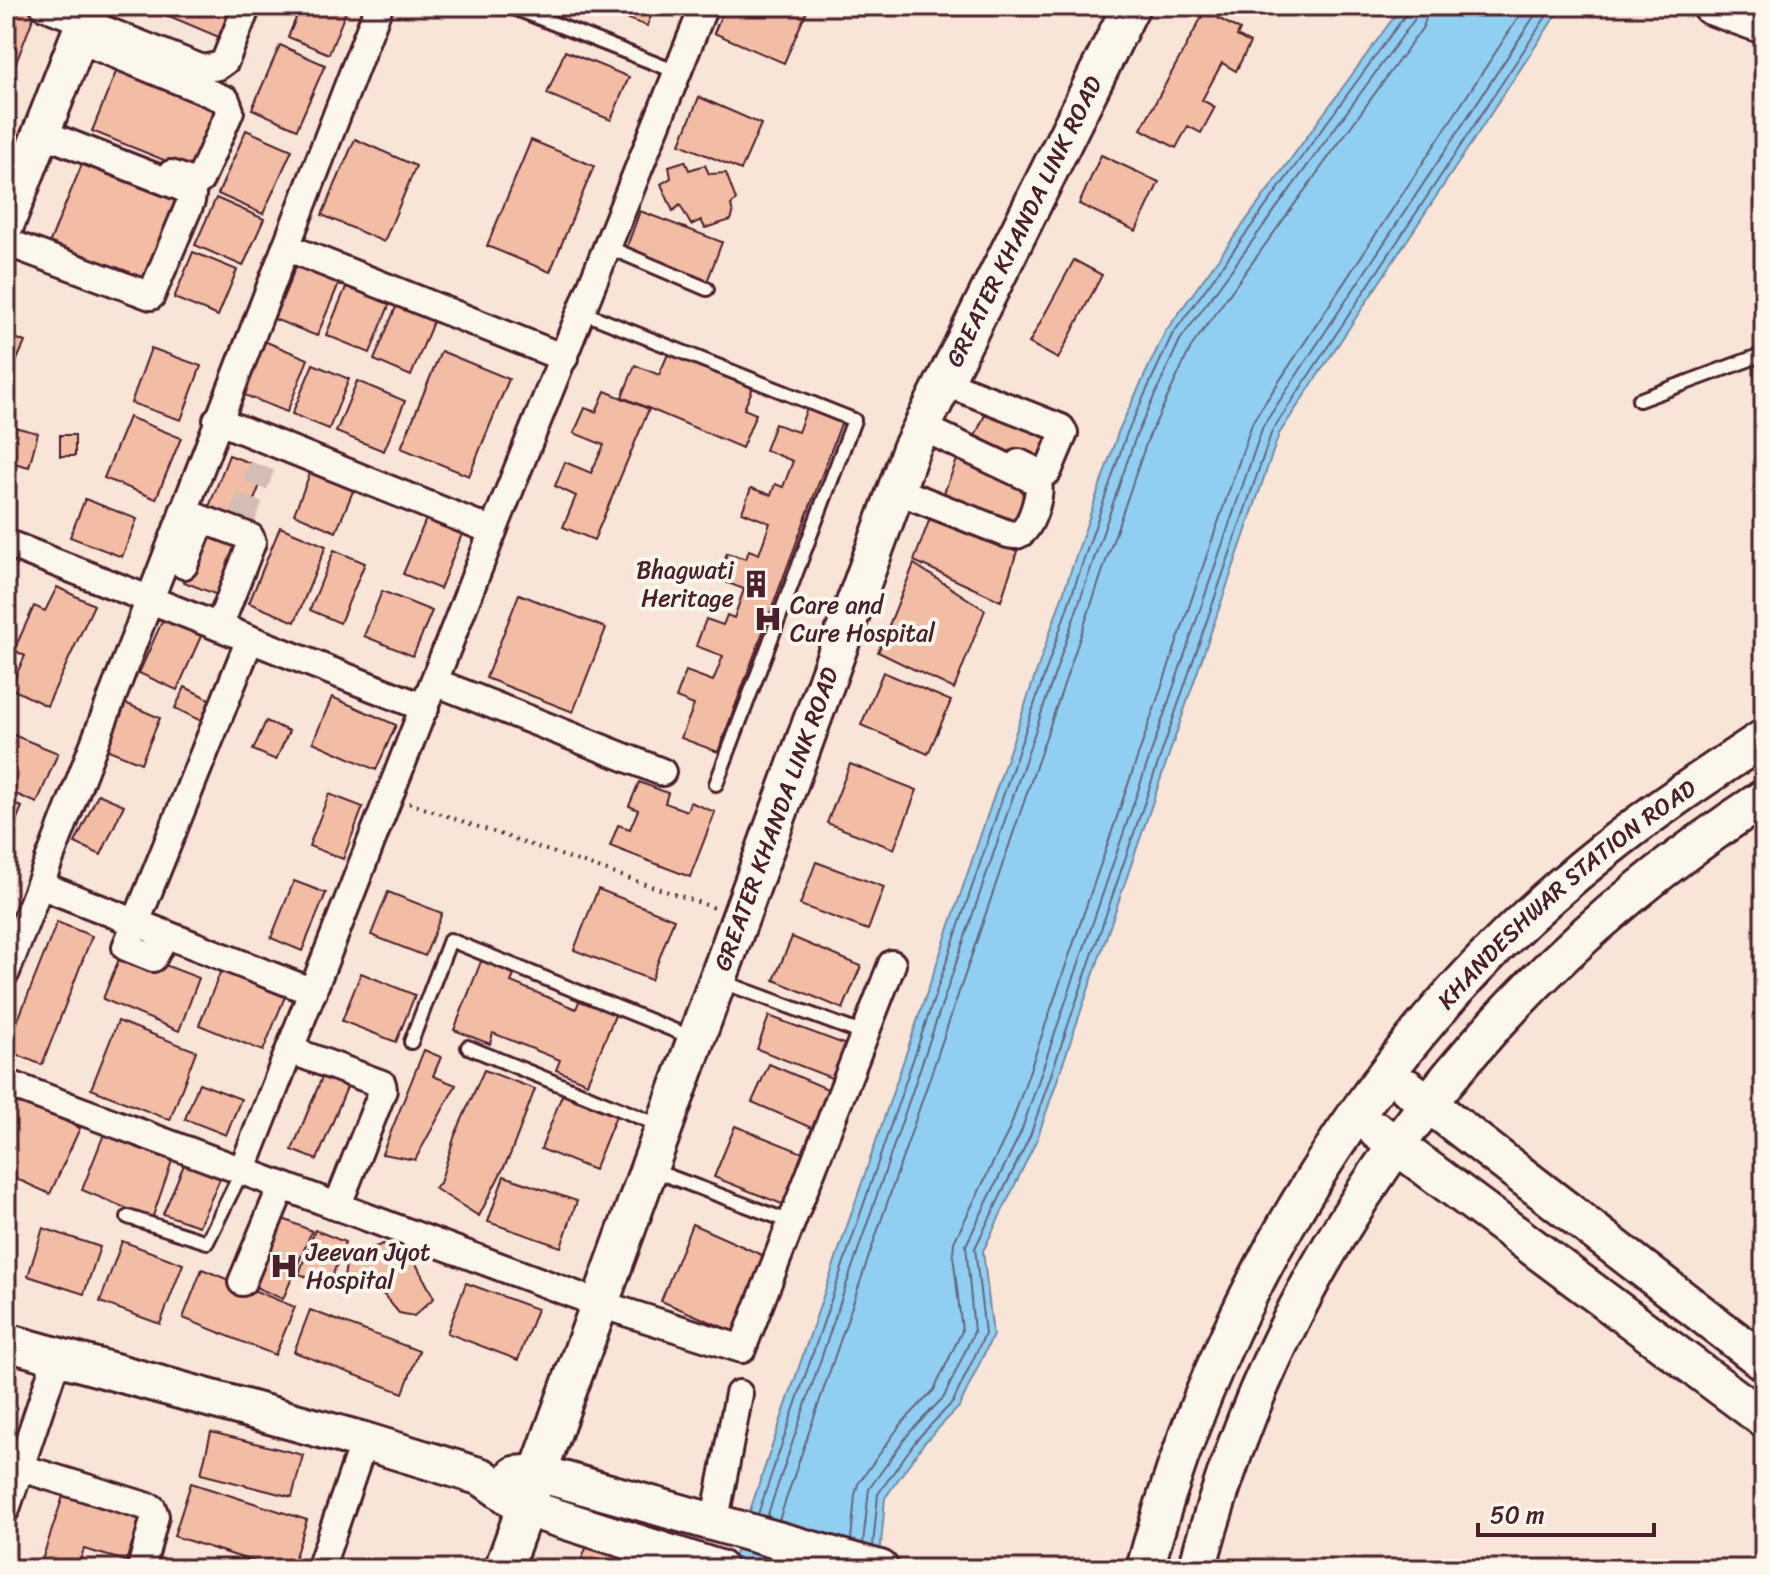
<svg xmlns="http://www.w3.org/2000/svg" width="1770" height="1575" font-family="Sriracha,sans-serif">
<rect width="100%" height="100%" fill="#f8e5d7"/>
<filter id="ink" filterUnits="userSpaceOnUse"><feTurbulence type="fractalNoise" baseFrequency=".0125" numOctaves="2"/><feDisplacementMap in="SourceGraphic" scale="16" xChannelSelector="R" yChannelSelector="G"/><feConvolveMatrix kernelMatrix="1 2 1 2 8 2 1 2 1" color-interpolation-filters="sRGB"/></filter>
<g filter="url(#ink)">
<polygon fill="#91cff2" stroke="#7589a2" stroke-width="2" points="1402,6 1562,6 1279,434 1037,1139 983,1251 993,1335 959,1407 924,1443 885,1498 879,1569 730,1569 1119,430 1165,332"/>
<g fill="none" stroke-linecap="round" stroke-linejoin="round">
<g stroke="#66657b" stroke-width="2">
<polyline points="758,1514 1127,433 1172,335 1406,14 1407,6"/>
<polyline points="767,1517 1136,436 1180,340 1414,20 1417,6"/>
<polyline points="779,1520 1147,441 1191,347 1423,27 1430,6"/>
<polyline points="851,1540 855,1495 858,1484 901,1424 934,1390 962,1331 953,1254 954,1242 1010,1128 1253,421 1526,6"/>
<polyline points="863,1543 869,1489 910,1432 944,1397 974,1332 966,1245 1021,1132 1263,426 1541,6"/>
<polyline points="873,1546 878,1494 918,1438 953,1402 985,1334 975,1248 1030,1136 1272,431 1553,6"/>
</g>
</g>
<g fill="#f2bca5" stroke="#4a1f2b" stroke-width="2">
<polygon points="6,6 37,8 6,89"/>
<polygon points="166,6 235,6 221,38 162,13"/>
<polygon points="301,6 348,6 329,54 288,37"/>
<polygon points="593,6 655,6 647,26"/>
<polygon points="725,6 809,6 784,63 714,33"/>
<polygon points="1205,11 1240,30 1237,36 1250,43 1236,71 1222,63 1202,100 1215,107 1201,133 1188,126 1176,148 1141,129"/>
<polygon points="280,45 325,65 297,129 252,109"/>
<polygon points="565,51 629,77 611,120 547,94"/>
<polygon points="120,62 219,102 191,171 92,131"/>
<polygon points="699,97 761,124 741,170 680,144"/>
<polygon points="246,130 292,150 263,214 218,194"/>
<polygon points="355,139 416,166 384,242 322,215"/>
<polygon points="531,140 594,166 550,272 487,246"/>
<polygon points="1101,155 1159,182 1136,231 1079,204"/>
<polygon points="85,157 181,197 144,286 48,246"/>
<polygon points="685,161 689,170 705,165 709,174 726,173 736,200 731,205 733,214 731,220 705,228 701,220 691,225 680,205 673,211 661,184 671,178 669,166"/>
<polygon points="216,198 264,219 243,266 195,245"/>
<polygon points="640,211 722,242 707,282 625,252"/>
<polygon points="193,252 237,270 218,316 174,298"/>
<polygon points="299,259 342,276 317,336 274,319"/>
<polygon points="1074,260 1102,275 1058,359 1029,343"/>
<polygon points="349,280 392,298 370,353 326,335"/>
<polygon points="398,302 435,317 411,376 374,360"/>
<polygon points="6,334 25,342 17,360 6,355"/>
<polygon points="264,341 308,359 287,412 242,394"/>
<polygon points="671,347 755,383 744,409 756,414 742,448 622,397 635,365 659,375"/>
<polygon points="151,348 201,366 181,420 131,403"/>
<polygon points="441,351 509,379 469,476 401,448"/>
<polygon points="313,364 349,379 329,429 292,414"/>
<polygon points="357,381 405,401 384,451 336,432"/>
<polygon points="605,391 649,409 594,540 563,527 576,496 555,486 565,462 591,473 604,445 574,433 585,408 596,412"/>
<polygon points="989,406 1058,432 1043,468 975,436"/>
<polygon points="807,408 842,421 718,752 681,738 694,705 676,698 686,671 713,681 723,656 696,646 706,619 723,625 727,615 734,618 744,589 717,579 727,553 746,559 749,550 759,554 770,523 742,512 751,488 771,495 775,484 783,487 793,461 765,450 775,424 798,432"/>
<polygon points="129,417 181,438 156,499 104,478"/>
<polygon points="6,425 38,433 29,467 6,461"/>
<rect x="60" y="435" width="15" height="21"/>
<polygon points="229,455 266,469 246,521 209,507"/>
<polygon points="959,455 1036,486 1014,531 940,503"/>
<polygon points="313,466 356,484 336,532 294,514"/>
<polygon points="85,499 137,519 122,557 70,537"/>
<polygon points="933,510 1019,545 1001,601 914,561"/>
<polygon points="426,519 462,534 440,589 403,574"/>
<polygon points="207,524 247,540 225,598 184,582"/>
<polygon points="280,527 326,546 295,622 249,603"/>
<polygon points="334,550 365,563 340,623 310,610"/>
<polygon points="914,564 985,610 954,689 878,652"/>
<polygon points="57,587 94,605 47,706 10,688 25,656 14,650 34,606 45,611"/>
<polygon points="382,591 432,611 413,656 364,636"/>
<polygon points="519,594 606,628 573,712 486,678"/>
<polygon points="164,617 202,634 177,690 139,673"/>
<polygon points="883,672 951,701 928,754 861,725"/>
<polygon points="185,687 211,700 201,721 175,708"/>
<polygon points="332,697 396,725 376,770 313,742"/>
<polygon points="125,703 160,718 141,763 106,749"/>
<polygon points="266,721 289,731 276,760 253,750"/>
<polygon points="6,732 58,753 37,803 6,790"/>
<polygon points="850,764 917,790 894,849 827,823"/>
<polygon points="639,782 668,793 665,803 687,811 690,802 715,812 690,877 610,846 618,825 630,829 638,810 629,806"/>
<polygon points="98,794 124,805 101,855 75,843"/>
<polygon points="329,794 363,807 343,859 309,846"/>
<polygon points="6,801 22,807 8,840 6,839"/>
<polygon points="816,862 884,887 868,930 800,905"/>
<polygon points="294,881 326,893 302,951 271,938"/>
<polygon points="598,889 674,919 651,980 574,950"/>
<polygon points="388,892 442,913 425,956 371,935"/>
<polygon points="57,922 92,936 42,1065 6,1050"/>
<polygon points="792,937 861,966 843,1009 774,980"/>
<polygon points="123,949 199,978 179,1031 103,999"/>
<polygon points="482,959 515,973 511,982 576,1009 580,999 616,1013 587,1083 556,1070 560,1060 493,1033 490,1044 454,1030"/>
<polygon points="222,968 286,994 263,1051 199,1025"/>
<polygon points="361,973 415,995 396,1042 342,1021"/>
<polygon points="769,1016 852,1047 839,1081 757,1049"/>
<polygon points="118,1021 196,1051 170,1120 91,1089"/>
<polygon points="424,1050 441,1057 433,1076 456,1085 415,1160 382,1154"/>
<polygon points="769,1064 830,1090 814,1129 752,1102"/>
<polygon points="327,1065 352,1075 317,1160 292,1150"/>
<polygon points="484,1070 535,1089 510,1155 479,1216 434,1188 440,1183 455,1135"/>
<polygon points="199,1083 241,1099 226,1135 185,1119"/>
<polygon points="6,1094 80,1128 50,1194 6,1174"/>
<polygon points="562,1095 616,1116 594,1170 541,1149"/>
<polygon points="735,1126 808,1155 787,1206 714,1177"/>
<polygon points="106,1129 174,1155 152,1219 82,1190"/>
<polygon points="186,1160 220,1179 199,1226 163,1214"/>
<polygon points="504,1176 577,1201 561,1247 488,1222"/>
<polygon points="274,1215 312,1231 283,1299 246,1283"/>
<polygon points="6,1223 13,1226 6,1243"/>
<polygon points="692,1224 771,1259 739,1334 661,1301"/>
<polygon points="43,1228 100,1247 84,1294 28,1276"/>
<polygon points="315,1230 345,1242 329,1285 299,1274"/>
<polygon points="122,1241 183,1264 160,1324 100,1302"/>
<polygon points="383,1244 413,1258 434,1298 414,1316 399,1313 384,1295 366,1288 356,1292 344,1278 347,1257"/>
<polygon points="202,1269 295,1307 275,1355 183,1318"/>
<polygon points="466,1283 537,1309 518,1360 447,1333"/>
<polygon points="310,1310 419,1351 403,1393 294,1352"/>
<polygon points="211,1432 303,1455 292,1497 201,1474"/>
<polygon points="191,1483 307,1520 291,1569 277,1569 174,1536"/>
<polygon points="67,1484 143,1511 126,1561 84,1549 77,1569 39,1569"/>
<polygon points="590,1538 665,1569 578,1569"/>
</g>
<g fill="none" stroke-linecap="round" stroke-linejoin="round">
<polyline stroke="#d5bdb5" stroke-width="26" stroke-dasharray="26 13" stroke-linecap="butt" points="241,522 262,466"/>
<defs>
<g id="lane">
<polyline points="509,6 677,72"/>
<polyline points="608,247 707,289"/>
<polyline points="582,312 854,420 716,784"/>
<polyline points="1639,400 1764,354"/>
<polyline points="720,981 864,1034"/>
<polyline points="411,1042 450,940 693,1038"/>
<polyline points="468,1047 661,1126"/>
<polyline points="652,1170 791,1222"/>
<polyline points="128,1217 207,1242 242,1171"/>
</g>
<g id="street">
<polyline points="44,6 203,69 218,66 225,61 247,6"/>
<polyline points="78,39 226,100 230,111 200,180 195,183 171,174"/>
<polyline points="6,242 151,296 191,201 192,195 183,188 42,133"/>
<polyline points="286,247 564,358"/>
<polyline points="944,382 1061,428 1064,433 1048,471 1042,474 1019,463"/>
<polyline points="217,420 493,531"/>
<path d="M896,490L1008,534C1014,535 1016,536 1021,533C1032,525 1041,494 1038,482L922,427"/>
<polyline points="183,512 250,537 252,542 219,627"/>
<polyline points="6,543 425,708"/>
<polyline points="184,565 202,520"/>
<polyline points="435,682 662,772"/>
<polyline points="40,885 313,992"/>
<polyline points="166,935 153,958 126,947 250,639"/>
<polyline points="6,972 379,6"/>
<polyline points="290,1050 382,1084 383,1090 337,1207"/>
<polyline points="6,1083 600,1304 742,1349 892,964"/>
<polyline points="242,1171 493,531 704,6"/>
<polyline points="242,1282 282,1186"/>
<polyline points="18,1467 152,1508 155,1516 141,1569"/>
<polyline points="6,1509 57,1357"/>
<polyline points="714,1524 739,1394"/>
<polyline points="320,1569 364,1441"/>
</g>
<g id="secondary">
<polyline points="1711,6 1764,25"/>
<polyline points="6,223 91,6"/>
<polyline points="1408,1088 1764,1362"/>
<polyline points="1377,1131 1764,1419"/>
<polyline points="6,1342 364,1441 482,1477 526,1508 719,1569"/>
<polyline points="515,1475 538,1473 880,1569"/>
<path id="s1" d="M503,1569L911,449L1131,6"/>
<path id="s2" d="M1145,1569C1219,1293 1376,1032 1601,853C1653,811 1708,775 1764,738"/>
<path d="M1197,1569C1283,1245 1484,980 1764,798"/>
</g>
</defs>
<use href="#lane" stroke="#4a1f2b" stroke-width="18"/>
<use href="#street" stroke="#4a1f2b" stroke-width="32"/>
<use href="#secondary" stroke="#4a1f2b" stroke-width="42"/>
<polyline stroke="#4a1f2b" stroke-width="4" stroke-dasharray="2 6" stroke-linecap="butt" points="409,803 715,908"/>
<use href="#lane" stroke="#fbf7ec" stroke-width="12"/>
<use href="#street" stroke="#fbf7ec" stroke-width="26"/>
<use href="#secondary" stroke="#fbf7ec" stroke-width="36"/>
</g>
</g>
<defs>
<symbol id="building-bare" viewBox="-9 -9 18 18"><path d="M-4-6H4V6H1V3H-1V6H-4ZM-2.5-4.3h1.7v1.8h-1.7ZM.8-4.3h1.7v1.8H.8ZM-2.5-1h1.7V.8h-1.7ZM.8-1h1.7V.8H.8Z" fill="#4a1f2b" stroke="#fbf7ec" stroke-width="2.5" paint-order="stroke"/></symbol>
<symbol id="hospital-bare" viewBox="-9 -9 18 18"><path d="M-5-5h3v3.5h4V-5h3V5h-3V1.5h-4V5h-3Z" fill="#4a1f2b" stroke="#fbf7ec" stroke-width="2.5" paint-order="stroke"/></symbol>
</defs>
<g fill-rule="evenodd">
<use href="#building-bare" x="736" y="564" width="40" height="40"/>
<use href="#hospital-bare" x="748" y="599" width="40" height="40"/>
<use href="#hospital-bare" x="264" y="1246" width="40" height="40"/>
</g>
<g text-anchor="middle" stroke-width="8" stroke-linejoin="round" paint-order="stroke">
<g font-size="24" fill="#4a1f2b" stroke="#fbf7ec">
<text dy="8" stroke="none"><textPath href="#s1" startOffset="1446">GREATER KHANDA LINK ROAD</textPath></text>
<text dy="8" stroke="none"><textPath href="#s1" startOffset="798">GREATER KHANDA LINK ROAD</textPath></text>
<text dy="8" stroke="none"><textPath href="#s2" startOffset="810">KHANDESHWAR STATION ROAD</textPath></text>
</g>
<g font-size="24" fill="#4a1f2b" stroke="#fbf7ec" text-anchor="start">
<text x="734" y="578" text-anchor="end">Bhagwati<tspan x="734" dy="28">Heritage</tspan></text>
<text x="790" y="613">Care and<tspan x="790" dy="28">Cure Hospital</tspan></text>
<text x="306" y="1260">Jeevan Jyot<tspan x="306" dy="28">Hospital</tspan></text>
</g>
</g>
<rect width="1770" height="1575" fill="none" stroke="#fbf7ec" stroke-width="32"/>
<rect x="16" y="16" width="1738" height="1543" fill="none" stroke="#4a1f2b" stroke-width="3" filter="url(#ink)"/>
<path d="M1478 1523v12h176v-12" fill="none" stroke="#4a1f2b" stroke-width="4"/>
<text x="1490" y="1523" font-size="24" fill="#4a1f2b" stroke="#fbf7ec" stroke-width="6" paint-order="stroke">50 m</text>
</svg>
